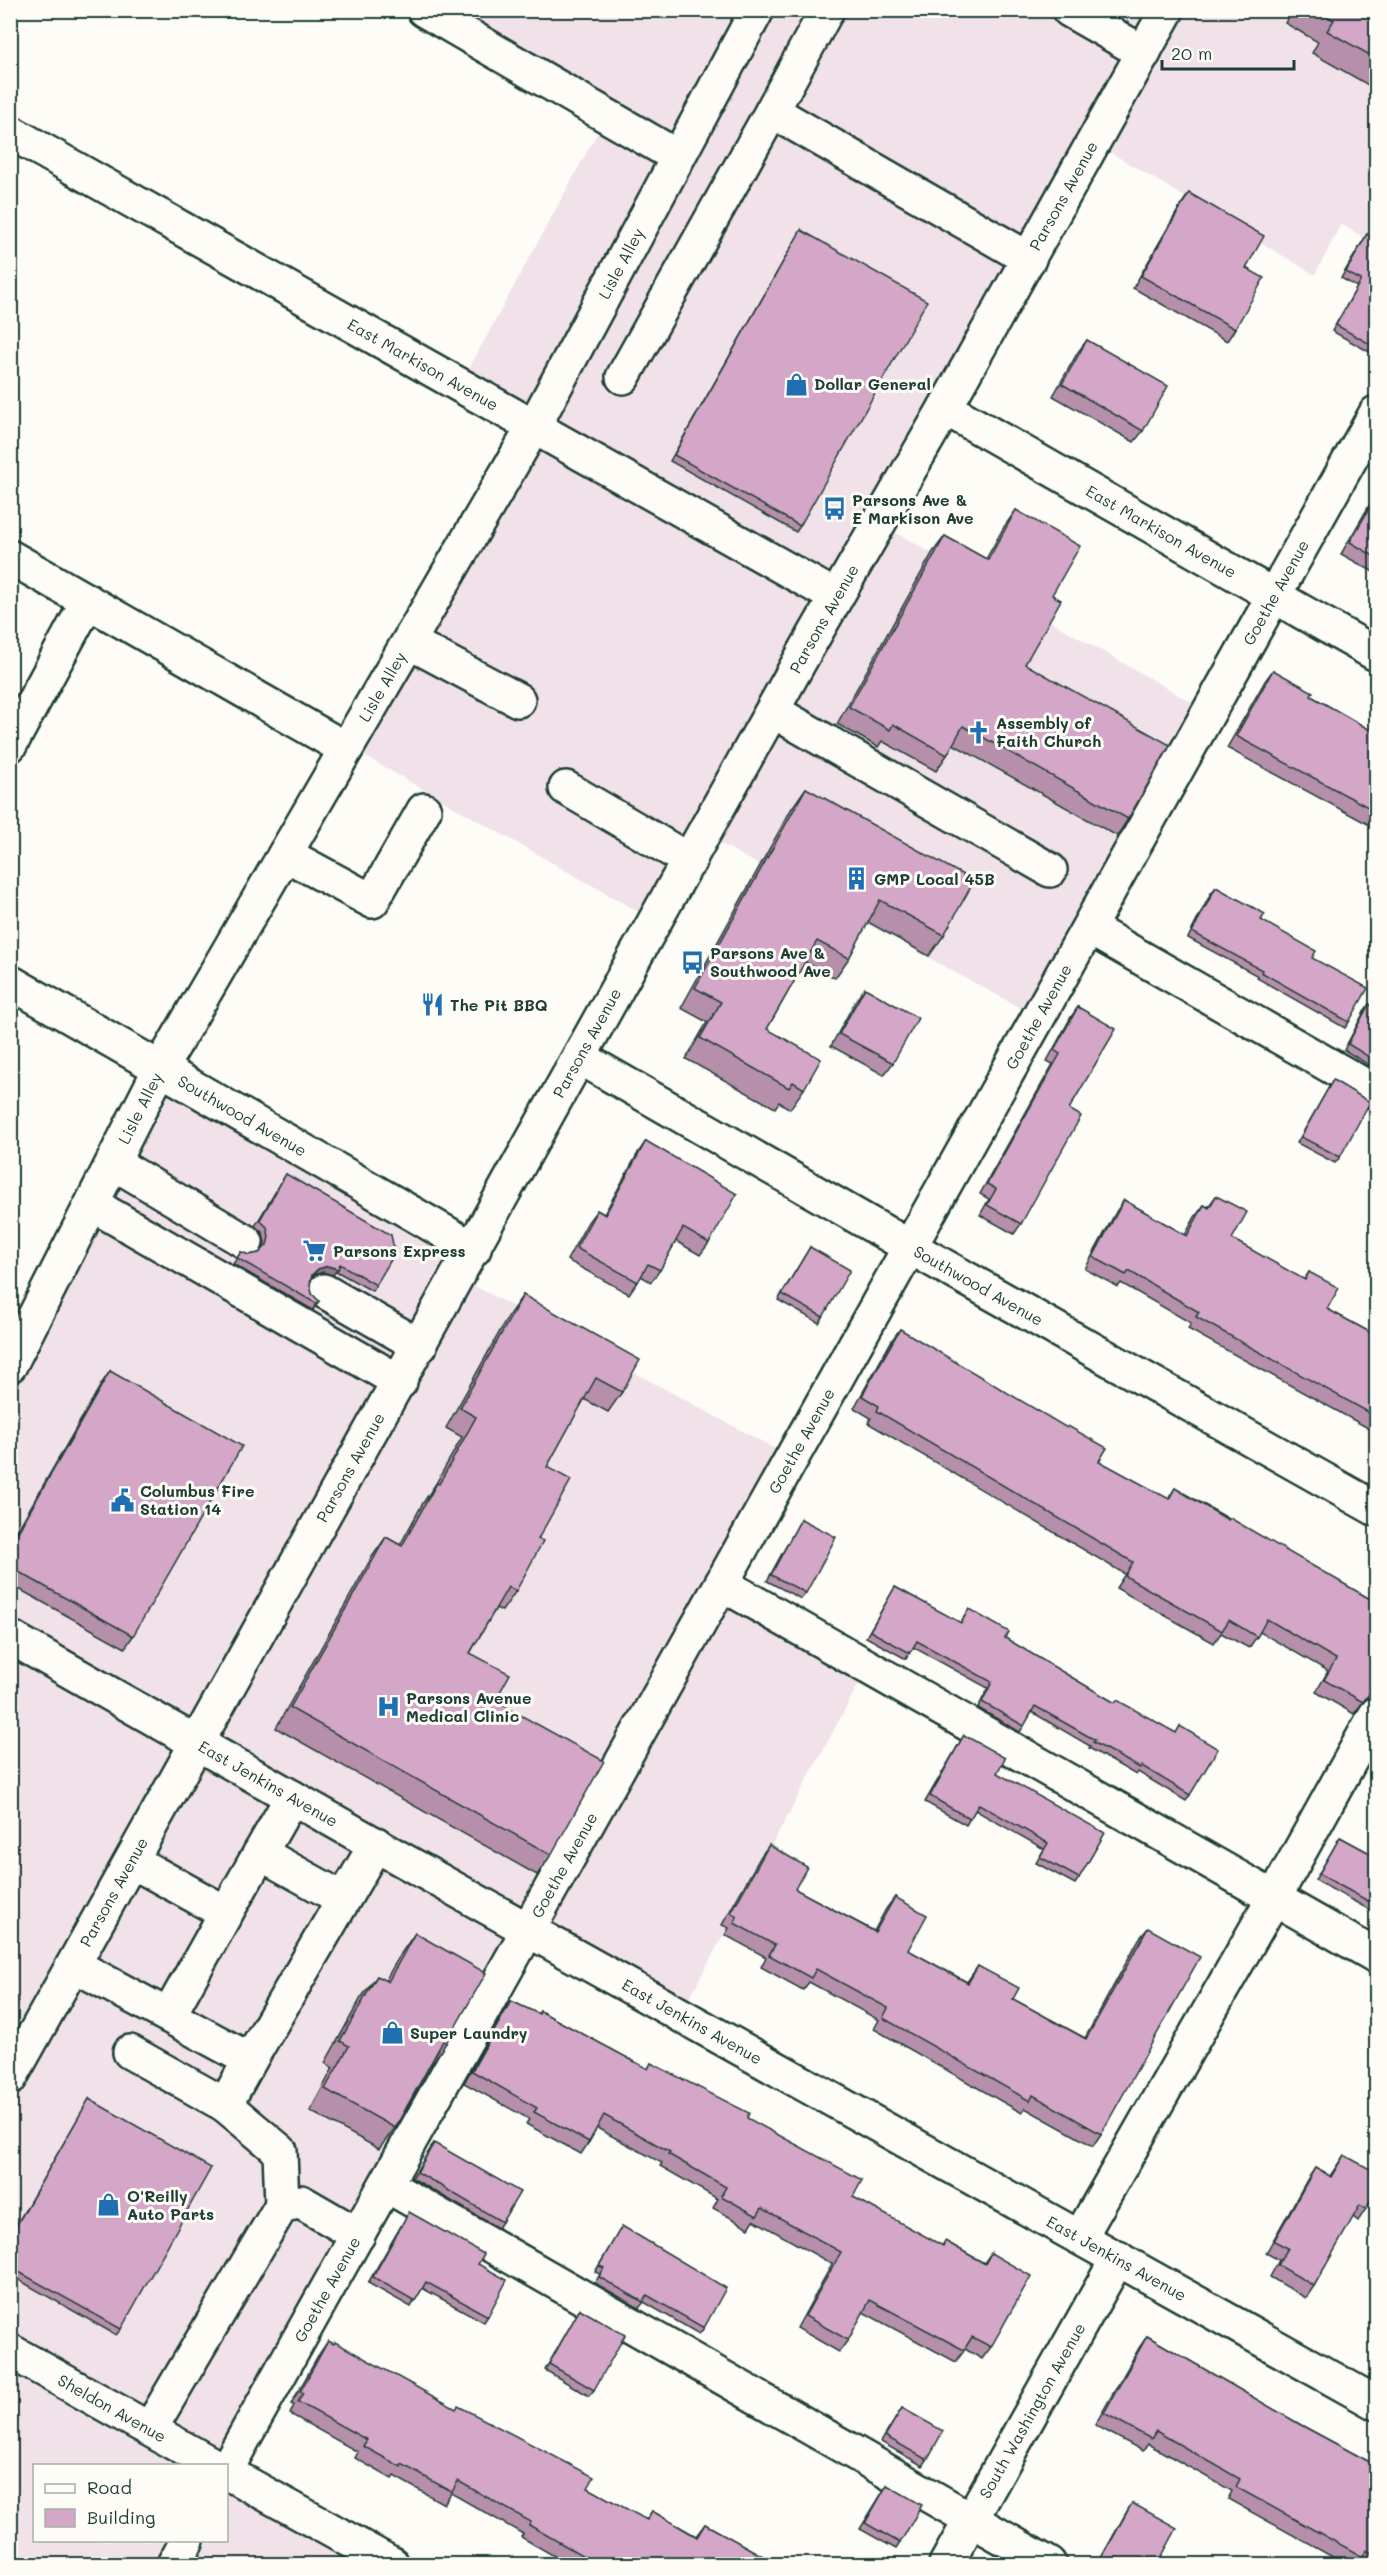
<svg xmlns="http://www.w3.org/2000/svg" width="1387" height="2575" font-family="Mali,sans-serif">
<rect width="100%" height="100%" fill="#fdfcf7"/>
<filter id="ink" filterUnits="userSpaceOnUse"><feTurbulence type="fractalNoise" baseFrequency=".0167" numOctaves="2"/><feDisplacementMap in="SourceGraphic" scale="12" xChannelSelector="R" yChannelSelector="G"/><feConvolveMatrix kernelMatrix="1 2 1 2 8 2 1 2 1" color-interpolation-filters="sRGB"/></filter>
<g filter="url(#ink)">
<g fill="#f1e2e9" fill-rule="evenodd">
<polygon points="426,11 1376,11 1376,245 1341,224 1315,275 1093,142 881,524 1212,714 1048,1023 712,839 660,924 345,745 530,428 458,389 607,115"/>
<path d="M165,1062L486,1242L462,1279L792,1458L725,1590L864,1674L678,2019L528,1939L228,2477L384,2564H11V1346ZM34,2466H226V2540H34Z"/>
</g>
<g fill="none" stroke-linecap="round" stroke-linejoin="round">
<defs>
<g id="minor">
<polyline points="424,10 678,157"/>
<polyline points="1069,10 1144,53"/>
<polyline points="772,111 827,10"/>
<path id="s1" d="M10,132L836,597"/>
<polyline points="623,377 772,111 1029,259"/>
<path id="s2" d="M945,408L1376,654"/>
<polyline points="10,557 346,749"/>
<polyline points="409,642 518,700"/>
<polyline points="773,711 1050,870"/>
<polyline points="10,745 88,601"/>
<polyline points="566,788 690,861"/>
<polyline points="285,854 372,901 424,810"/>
<polyline points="1089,928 1376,1092"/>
<path id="s3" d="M10,982L474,1249"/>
<path id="s4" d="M581,1058L910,1247L1376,1509"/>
<polyline points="114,1163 246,1242"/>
<polyline points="93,1205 400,1382"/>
<polyline points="324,1291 420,1346"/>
<path id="s5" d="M10,1365L160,1069L534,426L757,10"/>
<polyline points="722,1584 1376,1956"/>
<path id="s6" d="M10,1637L392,1854L1376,2403"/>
<polyline points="260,1853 343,1899"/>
<polyline points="132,1861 226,1913 169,2015"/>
<polyline points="226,1913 292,1797"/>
<polyline points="74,1965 250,2060 225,2105"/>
<polyline points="130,2052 225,2105 280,2151 282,2205"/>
<polyline points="250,2060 376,1844"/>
<polyline points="386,2185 1049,2564"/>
<polyline points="1080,2237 1274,1898 1376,1714"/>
<path id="s7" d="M10,2351L215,2466"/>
<polyline points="150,2429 282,2205 301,2202 358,2235"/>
<path id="s8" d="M226,2470L1376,413"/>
<polyline points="226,2472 392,2564"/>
<polyline points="174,2564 187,2540"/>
<path id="s9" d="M946,2564L1118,2258"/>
</g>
<g id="major">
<path id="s10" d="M10,2078L807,648L945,408L1167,10"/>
</g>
</defs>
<use href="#minor" stroke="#1f3d34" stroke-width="38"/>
<use href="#major" stroke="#1f3d34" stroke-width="38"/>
<use href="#minor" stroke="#fdfcf7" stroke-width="33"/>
<use href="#major" stroke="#fdfcf7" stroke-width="33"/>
</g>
<g fill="#b68fab" stroke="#1f3d34" stroke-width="1.5">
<polygon points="1292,10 1377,10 1377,90 1312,53 1318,42 1285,23"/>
<polygon points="1189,193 1246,268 1235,329 1227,341 1133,288 1181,205"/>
<polygon points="801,230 800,526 796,532 670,461"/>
<polygon points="1367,234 1377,239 1377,349 1373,354 1332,331 1357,287 1341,278"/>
<polygon points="1087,340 1143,431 1134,442 1053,396 1078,352"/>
<polygon points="1377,492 1377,574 1341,554"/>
<polygon points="1016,510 1052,595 1025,664 1128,819 1117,836 953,744 947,755 936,771 882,741 878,747 837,724 933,552 945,536 986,559 1004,527"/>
<polygon points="1273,670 1311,696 1377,734 1377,829 1227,748 1265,681"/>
<polygon points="806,788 944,935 929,956 868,922 849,958 835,978 805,962 767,1029 804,1089 790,1109 779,1102 775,1108 686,1059 707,1022 681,1008 792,808"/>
<polygon points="1216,887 1312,958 1349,1022 1345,1028 1257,978 1258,976 1188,938 1211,893"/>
<polygon points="865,988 893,1063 884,1075 831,1046 856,1000"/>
<polygon points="1369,1004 1377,1009 1377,1070 1344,1050 1365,1010"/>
<polygon points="1078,1007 1069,1109 1021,1224 1014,1234 980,1215 989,1199 980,1194 1053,1064 1047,1061 1071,1017"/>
<polygon points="1333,1080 1340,1157 1335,1163 1297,1143"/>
<polygon points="646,1141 709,1243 700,1255 676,1241 660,1270 651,1282 641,1276 629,1294 567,1260 588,1222 597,1210 604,1214 638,1153"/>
<polygon points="286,1174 376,1285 372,1291 336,1271 333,1275 323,1272 314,1275 312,1278 310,1284 312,1294 319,1301 313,1310 233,1264 241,1252 249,1255 259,1253 263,1248 265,1243 263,1233 255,1226"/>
<polygon points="1216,1196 1232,1239 1304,1280 1309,1272 1327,1309 1377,1336 1377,1433 1188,1329 1191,1323 1121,1283 1118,1287 1085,1269 1116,1212 1124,1200 1185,1235 1195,1217 1204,1205 1208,1207"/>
<polygon points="810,1247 823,1317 819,1323 778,1300"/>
<polygon points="523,1295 622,1392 608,1412 584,1399 547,1467 538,1539 516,1591 502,1611 496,1608 470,1653 495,1701 551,1855 537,1875 276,1728 372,1557 386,1537 400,1545 423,1503 435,1485 462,1437 446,1428 509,1315"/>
<polygon points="900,1329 1099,1461 1168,1499 1175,1488 1370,1599 1377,1599 1377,1695 1367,1698 1354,1714 1316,1692 1328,1671 1260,1632 1249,1648 1221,1633 1214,1643 1116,1588 1125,1574 868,1423 871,1418 854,1408 892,1340"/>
<polygon points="110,1371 133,1636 125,1648 10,1584 10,1543 102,1383"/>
<polygon points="801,1519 806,1593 801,1599 767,1581"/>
<polygon points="895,1587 960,1623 969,1609 1005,1638 1115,1703 1176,1733 1180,1726 1190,1795 1186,1801 1138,1772 1136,1775 1089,1748 1090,1746 1032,1712 1020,1732 978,1708 988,1688 913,1647 906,1659 866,1637"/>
<polygon points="964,1735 997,1773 1079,1878 1075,1884 1036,1863 1044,1849 975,1810 966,1825 925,1802"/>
<polygon points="1340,1837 1377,1857 1377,1914 1315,1880"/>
<polygon points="769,1845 795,1889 874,1931 886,1909 895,1897 908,1950 967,1982 978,1966 1013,1999 1085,2038 1139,1939 1148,1928 1101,2134 1093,2146 1025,2108 1022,2113 874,2029 879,2020 809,1982 803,1990 761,1967 766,1957 725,1935 729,1928 722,1925 761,1856"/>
<polygon points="415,1933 446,2043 431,2065 430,2064 395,2128 379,2149 310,2111 333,2068 325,2063 361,1998 377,1976 385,1981 400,1955"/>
<polygon points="511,2001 538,2014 540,2011 648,2069 651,2063 747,2118 853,2197 942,2246 945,2241 984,2263 991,2253 991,2347 982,2359 965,2349 956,2362 863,2312 848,2340 839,2352 797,2328 832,2264 754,2220 749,2228 713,2208 718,2199 660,2166 662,2163 597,2128 589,2142 581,2154 526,2124 529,2119 464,2083 503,2013"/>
<polygon points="89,2099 121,2329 116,2335 10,2275 10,2236"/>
<polygon points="434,2143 502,2222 498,2228 412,2178"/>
<polygon points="1344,2155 1366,2209 1358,2221 1353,2217 1314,2286 1306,2298 1270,2277 1279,2260 1266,2253 1307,2180 1315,2168 1330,2176"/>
<polygon points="409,2212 478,2264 488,2316 484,2322 422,2288 411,2307 368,2283"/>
<polygon points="622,2226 704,2328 699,2334 644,2302 639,2308 595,2283 600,2274 595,2272"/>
<polygon points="580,2309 594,2390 589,2396 545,2370"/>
<polygon points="1147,2336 1301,2425 1377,2466 1377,2565 1363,2565 1359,2562 1357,2565 1347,2565 1228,2499 1232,2491 1148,2444 1143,2451 1095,2425 1139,2348"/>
<polygon points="328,2341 588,2488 646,2520 652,2511 696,2536 705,2524 779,2565 570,2565 521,2537 523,2534 451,2493 444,2504 394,2476 392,2479 355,2458 358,2452 290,2414 294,2405 291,2404 320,2353"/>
<polygon points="902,2408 927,2460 923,2466 881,2442"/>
<polygon points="887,2485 900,2543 896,2549 860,2529"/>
<polygon points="1132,2503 1157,2565 1097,2565 1126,2513"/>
</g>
<g fill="#94748b" stroke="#1f3d34" stroke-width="1.5">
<polygon points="328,1266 338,1269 333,1275 323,1272 314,1275 308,1281 318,1269"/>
<polygon points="1375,1686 1377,1686 1377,1695 1367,1698 1354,1714"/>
</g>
<g fill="#d4a6c7" stroke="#1f3d34" stroke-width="1.5">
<polygon points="1317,10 1377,10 1377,59 1327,31 1334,20"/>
<polygon points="1189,193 1264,236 1246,268 1264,278 1235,329 1141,276"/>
<polygon points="801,230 927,301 800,526 674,455"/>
<polygon points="1367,234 1377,239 1377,348 1336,325 1361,280 1346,272"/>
<polygon points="1087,340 1168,386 1143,431 1062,384"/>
<polygon points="1377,495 1377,558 1350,542"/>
<polygon points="1016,510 1080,546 1052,595 1061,600 1025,664 1170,745 1128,819 963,726 947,755 893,724 890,730 849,707 945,536 988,560"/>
<polygon points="1273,670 1313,692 1311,696 1377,734 1377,812 1236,736"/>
<polygon points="806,788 974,881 944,935 880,900 849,958 817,941 767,1029 821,1059 804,1089 793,1082 789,1088 700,1038 721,1002 695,988"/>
<polygon points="1216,887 1265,914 1261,920 1316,951 1312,958 1368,988 1349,1022 1261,972 1262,970 1192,932"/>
<polygon points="865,988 918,1018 893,1063 839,1034"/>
<polygon points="1369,1004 1377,1009 1377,1062 1348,1044"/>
<polygon points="1078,1007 1116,1029 1069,1109 1081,1116 1021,1224 987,1205 996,1189 987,1184 1060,1054 1054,1050"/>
<polygon points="1333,1080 1370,1102 1340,1157 1301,1137"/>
<polygon points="646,1141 737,1194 709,1243 683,1228 660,1270 648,1264 638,1282 576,1248 597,1210 605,1215"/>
<polygon points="286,1174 391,1235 395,1253 376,1285 340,1264 338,1269 328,1266 318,1269 312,1275 310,1284 312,1294 319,1301 317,1304 237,1258 241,1252 249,1255 259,1253 267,1245 269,1237 267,1227 260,1220"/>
<polygon points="1216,1196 1247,1212 1232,1239 1305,1280 1309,1272 1339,1288 1327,1309 1377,1336 1377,1417 1196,1317 1199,1312 1129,1271 1126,1275 1093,1257 1124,1200 1187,1236 1204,1205 1209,1208"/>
<polygon points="810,1247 850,1270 823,1317 782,1294"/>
<polygon points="523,1295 640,1360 622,1392 596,1378 547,1467 571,1480 538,1539 543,1541 516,1591 508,1587 470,1653 510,1674 495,1701 604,1761 551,1855 290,1708 386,1537 402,1546 437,1483 439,1484 476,1417 460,1408"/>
<polygon points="900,1329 1067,1428 1068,1426 1107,1448 1099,1461 1169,1499 1175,1488 1228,1520 1230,1518 1370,1599 1372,1597 1377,1599 1377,1686 1375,1686 1363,1702 1324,1680 1336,1659 1267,1619 1257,1637 1229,1620 1222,1631 1125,1576 1133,1562 877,1411 879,1406 862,1396"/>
<polygon points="110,1371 242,1446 133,1636 10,1567 10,1546"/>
<polygon points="801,1519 836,1537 806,1593 771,1575"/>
<polygon points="895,1587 961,1623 969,1609 1009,1632 1005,1638 1115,1703 1117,1700 1176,1733 1180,1726 1218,1749 1190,1795 1142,1766 1140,1768 1093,1742 1095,1740 1035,1706 1024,1726 982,1702 992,1682 917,1641 910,1653 870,1631"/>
<polygon points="964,1735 1005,1758 997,1773 1105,1833 1079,1878 1040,1857 1048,1843 979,1804 970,1819 930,1796"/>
<polygon points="1340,1837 1377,1857 1377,1906 1319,1874"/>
<polygon points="769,1845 807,1867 795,1889 875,1932 895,1897 927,1915 908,1950 968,1983 978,1966 1019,1988 1013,1999 1086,2039 1148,1928 1200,1957 1101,2134 1033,2095 1030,2101 883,2018 888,2008 816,1969 811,1978 769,1955 775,1945 734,1923 737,1917 731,1913"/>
<polygon points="415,1933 486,1973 446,2043 443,2041 395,2128 325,2089 349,2046 340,2041 377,1976 388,1982"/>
<polygon points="511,2001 539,2014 540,2011 648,2069 651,2063 749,2113 747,2118 862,2180 853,2197 943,2246 945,2241 985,2264 991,2253 1031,2276 991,2347 972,2337 964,2350 870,2300 848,2340 805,2316 841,2252 762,2208 757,2216 721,2196 726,2187 668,2154 670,2152 604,2115 589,2142 534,2112 537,2108 472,2071"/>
<polygon points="89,2099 211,2168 121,2329 10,2267 10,2237"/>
<polygon points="434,2143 520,2192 502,2222 417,2172"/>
<polygon points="1344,2155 1377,2173 1377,2190 1366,2209 1360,2205 1314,2286 1278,2265 1288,2248 1274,2241 1315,2168 1331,2177"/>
<polygon points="409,2212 484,2254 478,2264 507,2280 488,2316 426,2282 415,2301 373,2277"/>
<polygon points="622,2226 726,2288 704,2328 647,2295 643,2302 599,2277 604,2268 599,2266"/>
<polygon points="580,2309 625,2335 594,2390 549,2364"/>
<polygon points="1147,2336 1301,2425 1377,2466 1377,2556 1366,2550 1363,2557 1236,2487 1240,2479 1156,2431 1151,2439 1104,2413"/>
<polygon points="328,2341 334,2344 335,2342 456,2409 458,2406 594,2477 588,2488 647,2520 652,2511 697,2537 705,2524 779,2565 599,2565 529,2525 531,2522 458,2481 452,2492 402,2464 401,2467 363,2446 367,2440 298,2402 303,2393 300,2392"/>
<polygon points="902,2408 943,2431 927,2460 885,2436"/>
<polygon points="887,2485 922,2505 900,2543 865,2523"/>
<polygon points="1132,2503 1177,2528 1157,2565 1098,2565"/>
<polygon points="1009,2560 1017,2565 1007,2565"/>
</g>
</g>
<defs>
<symbol id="shop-bare" viewBox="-9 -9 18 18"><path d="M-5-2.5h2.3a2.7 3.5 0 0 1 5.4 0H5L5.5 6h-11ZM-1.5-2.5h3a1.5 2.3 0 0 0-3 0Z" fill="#1f6fb2" stroke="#fdfcf7" stroke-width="2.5" paint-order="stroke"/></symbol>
<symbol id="bus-bare" viewBox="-9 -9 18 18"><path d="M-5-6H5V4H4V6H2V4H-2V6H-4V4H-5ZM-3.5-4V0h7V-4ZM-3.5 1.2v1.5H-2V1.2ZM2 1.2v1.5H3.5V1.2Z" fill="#1f6fb2" stroke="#fdfcf7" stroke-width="2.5" paint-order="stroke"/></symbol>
<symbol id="church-bare" viewBox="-9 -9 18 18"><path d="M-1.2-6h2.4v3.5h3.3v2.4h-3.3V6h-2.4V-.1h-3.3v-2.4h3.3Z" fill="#1f6fb2" stroke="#fdfcf7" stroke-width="2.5" paint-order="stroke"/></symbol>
<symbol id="building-bare" viewBox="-9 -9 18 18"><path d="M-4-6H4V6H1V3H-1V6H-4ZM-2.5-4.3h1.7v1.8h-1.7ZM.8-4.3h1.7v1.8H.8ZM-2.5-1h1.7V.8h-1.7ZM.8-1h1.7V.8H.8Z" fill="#1f6fb2" stroke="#fdfcf7" stroke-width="2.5" paint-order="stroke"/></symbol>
<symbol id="restaurant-bare" viewBox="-9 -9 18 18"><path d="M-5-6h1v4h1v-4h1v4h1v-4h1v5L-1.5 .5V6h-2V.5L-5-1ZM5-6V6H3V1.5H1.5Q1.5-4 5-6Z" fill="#1f6fb2" stroke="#fdfcf7" stroke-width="2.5" paint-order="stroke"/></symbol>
<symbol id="supermarket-bare" viewBox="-9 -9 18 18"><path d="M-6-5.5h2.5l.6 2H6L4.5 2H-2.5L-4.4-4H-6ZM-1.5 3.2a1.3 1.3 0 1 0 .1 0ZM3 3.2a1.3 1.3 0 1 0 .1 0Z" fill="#1f6fb2" stroke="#fdfcf7" stroke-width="2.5" paint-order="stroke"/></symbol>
<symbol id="civic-bare" viewBox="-9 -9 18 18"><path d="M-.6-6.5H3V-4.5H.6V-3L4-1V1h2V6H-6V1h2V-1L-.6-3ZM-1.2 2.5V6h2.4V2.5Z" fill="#1f6fb2" stroke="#fdfcf7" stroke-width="2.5" paint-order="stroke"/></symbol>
<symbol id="hospital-bare" viewBox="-9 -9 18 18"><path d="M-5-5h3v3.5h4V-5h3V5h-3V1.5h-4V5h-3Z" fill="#1f6fb2" stroke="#fdfcf7" stroke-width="2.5" paint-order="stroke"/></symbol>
</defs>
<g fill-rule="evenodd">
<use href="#shop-bare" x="780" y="368" width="33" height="33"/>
<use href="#bus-bare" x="818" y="492" width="33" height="33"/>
<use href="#church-bare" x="962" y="716" width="33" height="33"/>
<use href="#building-bare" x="840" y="862" width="33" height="33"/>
<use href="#bus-bare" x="676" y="946" width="33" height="33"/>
<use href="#restaurant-bare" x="416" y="988" width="33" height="33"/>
<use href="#supermarket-bare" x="298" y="1234" width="33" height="33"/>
<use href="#civic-bare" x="106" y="1484" width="33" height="33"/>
<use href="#hospital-bare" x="372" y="1690" width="33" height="33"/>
<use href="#shop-bare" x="376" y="2016" width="33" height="33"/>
<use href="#shop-bare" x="92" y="2188" width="33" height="33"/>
</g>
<g text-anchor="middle" stroke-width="6" stroke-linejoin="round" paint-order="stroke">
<g font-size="16" fill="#1f3d34" stroke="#fdfcf7">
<text dy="6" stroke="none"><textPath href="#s10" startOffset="2157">Parsons Avenue</textPath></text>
<text dy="6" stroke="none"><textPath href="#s5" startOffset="1260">Lisle Alley</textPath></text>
<text dy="6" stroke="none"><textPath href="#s1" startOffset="474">East Markison Avenue</textPath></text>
<text dy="6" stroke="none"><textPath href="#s2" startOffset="249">East Markison Avenue</textPath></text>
<text dy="6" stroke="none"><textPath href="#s8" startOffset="2151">Goethe Avenue</textPath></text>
<text dy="6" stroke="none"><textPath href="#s10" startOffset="1671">Parsons Avenue</textPath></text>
<text dy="6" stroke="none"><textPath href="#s5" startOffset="774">Lisle Alley</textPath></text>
<text dy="6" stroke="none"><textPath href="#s8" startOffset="1665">Goethe Avenue</textPath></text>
<text dy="6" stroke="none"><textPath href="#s10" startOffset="1185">Parsons Avenue</textPath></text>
<text dy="6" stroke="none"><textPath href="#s5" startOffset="288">Lisle Alley</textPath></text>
<text dy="6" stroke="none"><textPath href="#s3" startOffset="268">Southwood Avenue</textPath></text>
<text dy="6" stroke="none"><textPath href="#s4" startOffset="458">Southwood Avenue</textPath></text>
<text dy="6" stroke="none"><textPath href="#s8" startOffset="1179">Goethe Avenue</textPath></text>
<text dy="6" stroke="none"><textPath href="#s10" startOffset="699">Parsons Avenue</textPath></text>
<text dy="6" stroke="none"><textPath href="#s6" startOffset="297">East Jenkins Avenue</textPath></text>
<text dy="6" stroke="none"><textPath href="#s8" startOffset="693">Goethe Avenue</textPath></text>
<text dy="6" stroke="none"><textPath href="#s10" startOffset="213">Parsons Avenue</textPath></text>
<text dy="6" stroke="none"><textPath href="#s6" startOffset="783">East Jenkins Avenue</textPath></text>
<text dy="6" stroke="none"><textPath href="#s6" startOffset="1269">East Jenkins Avenue</textPath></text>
<text dy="6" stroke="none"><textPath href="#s8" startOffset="207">Goethe Avenue</textPath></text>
<text dy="6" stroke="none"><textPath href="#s7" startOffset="117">Sheldon Avenue</textPath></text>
<text dy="6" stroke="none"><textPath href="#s9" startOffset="176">South Washington Avenue</textPath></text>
</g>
<g font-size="16" font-weight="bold" fill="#1f3d34" stroke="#fdfcf7" text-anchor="start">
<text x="814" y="390">Dollar General</text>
<text x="852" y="506">Parsons Ave &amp;<tspan x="852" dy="18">E Markison Ave</tspan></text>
<text x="996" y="729">Assembly of<tspan x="996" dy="18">Faith Church</tspan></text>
<text x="874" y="885">GMP Local 45B</text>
<text x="710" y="959">Parsons Ave &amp;<tspan x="710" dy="18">Southwood Ave</tspan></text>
<text x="450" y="1011">The Pit BBQ</text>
<text x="333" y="1257">Parsons Express</text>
<text x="140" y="1497">Columbus Fire<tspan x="140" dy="18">Station 14</tspan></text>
<text x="406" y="1704">Parsons Avenue<tspan x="406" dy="18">Medical Clinic</tspan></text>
<text x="410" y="2039">Super Laundry</text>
<text x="127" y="2202">O'Reilly<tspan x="127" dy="18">Auto Parts</tspan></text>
</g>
</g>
<rect width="1387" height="2575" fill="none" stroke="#fdfcf7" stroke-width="36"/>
<rect x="18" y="18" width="1351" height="2539" fill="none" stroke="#1f3d34" stroke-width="2" filter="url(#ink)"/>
<rect x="33" y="2464" width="195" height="78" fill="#fdfcf7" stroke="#a4b0a9" stroke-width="1.5"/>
<rect x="45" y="2484" width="30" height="9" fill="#fdfcf7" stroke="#a4b0a9" stroke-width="1.5"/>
<text x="87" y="2494" font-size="18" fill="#1f3d34">Road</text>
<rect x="45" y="2509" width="30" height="18" fill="#d4a6c7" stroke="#a4b0a9" stroke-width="1.5"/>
<text x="87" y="2524" font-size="18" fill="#1f3d34">Building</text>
<path d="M1162 60v9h132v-9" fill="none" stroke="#1f3d34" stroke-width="3"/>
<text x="1171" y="60" font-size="18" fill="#1f3d34" stroke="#fdfcf7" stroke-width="4.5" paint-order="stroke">20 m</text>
</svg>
